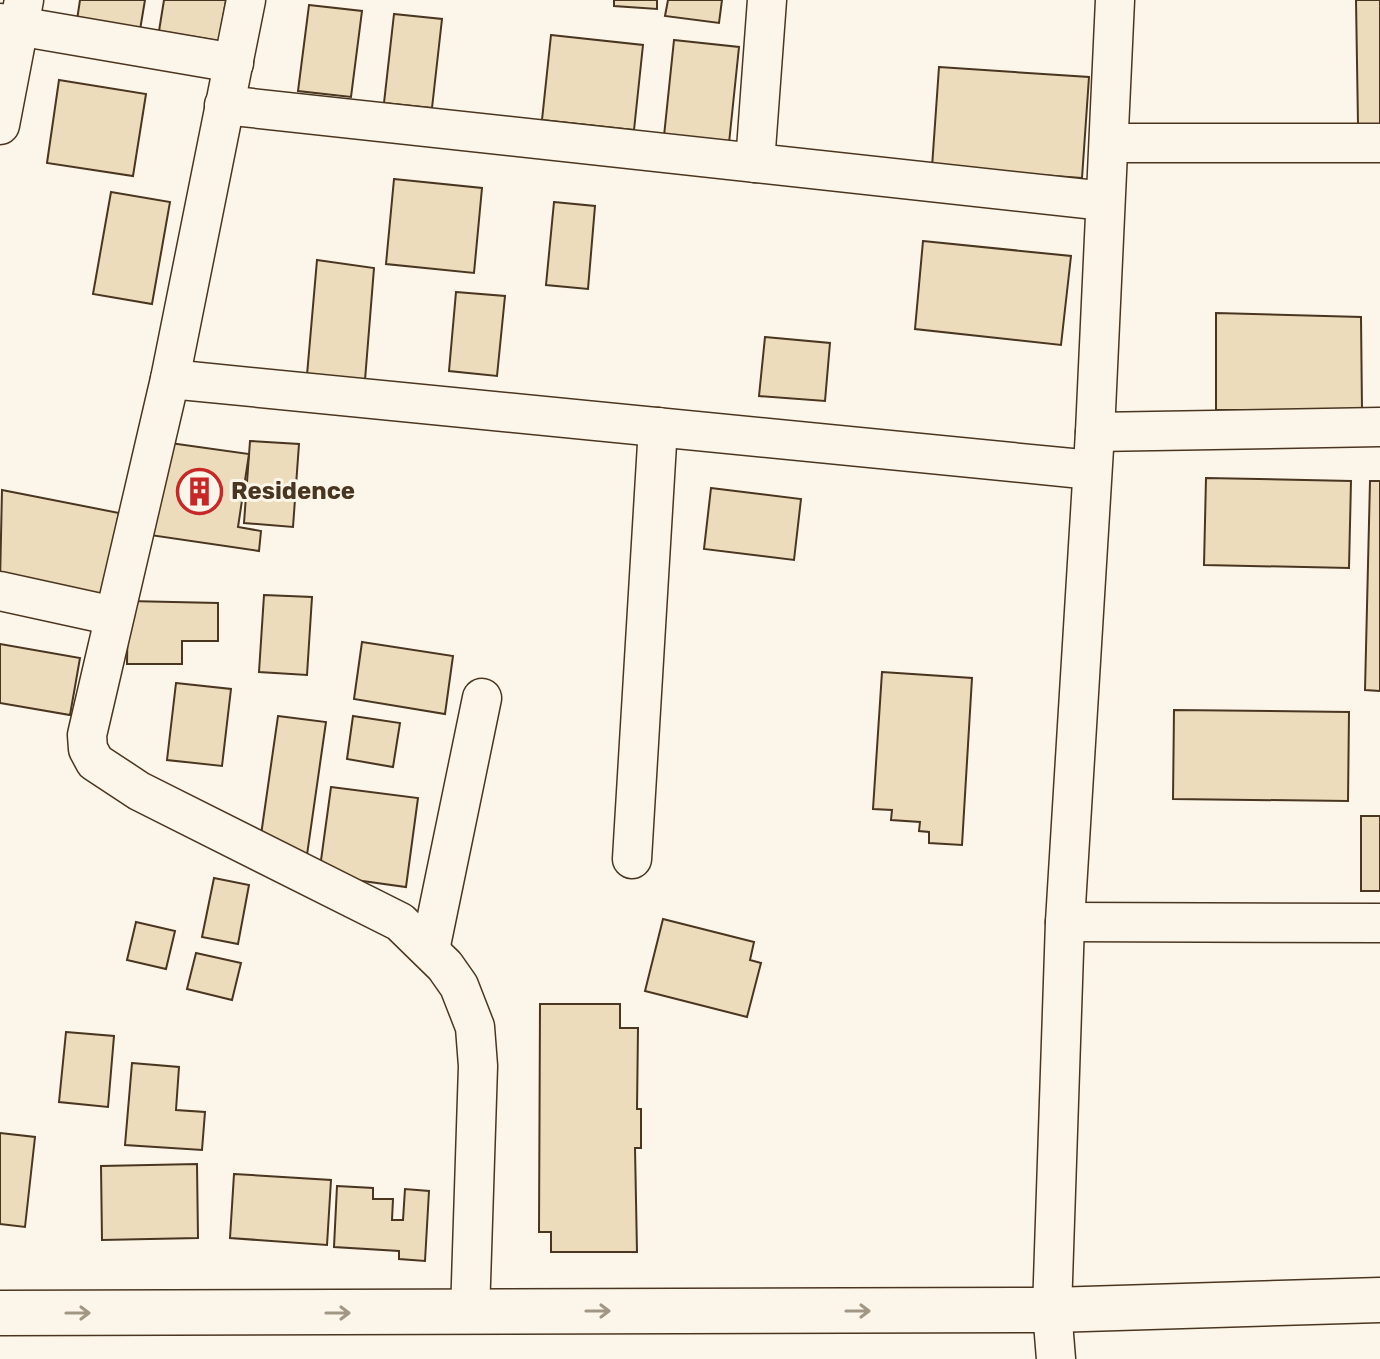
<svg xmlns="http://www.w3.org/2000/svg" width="1380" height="1359" font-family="Rubik,sans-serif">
<rect width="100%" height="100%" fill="#fbf6e9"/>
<g fill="#ecdcbc" stroke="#4a3520" stroke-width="2">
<polygon points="80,0 145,0 140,30 77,20"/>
<polygon points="164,0 226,0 219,41 159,31"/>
<polygon points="614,0 657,0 657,9 614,6"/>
<polygon points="668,0 722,0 719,23 665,16"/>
<polygon points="1356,0 1380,0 1380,124 1358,124"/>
<polygon points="309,5 362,11 351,97 298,91"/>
<polygon points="394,14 442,19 432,108 384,103"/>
<polygon points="551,35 643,45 634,130 542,120"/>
<polygon points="674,40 739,47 729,143 664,136"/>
<polygon points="939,67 1089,77 1082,178 932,167"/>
<polygon points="59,80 146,94 133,176 47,163"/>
<polygon points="394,179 482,188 474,273 386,264"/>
<polygon points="111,192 170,202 152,304 93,294"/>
<polygon points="554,202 595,206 588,289 546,285"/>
<polygon points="923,241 1071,256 1061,345 915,329"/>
<polygon points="317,260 374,268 365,380 307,375"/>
<polygon points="456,292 505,296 497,376 449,371"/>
<polygon points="1216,313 1361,317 1362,410 1216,410"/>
<polygon points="765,337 830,343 825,401 759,396"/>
<polygon points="250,441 299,444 293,527 244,523"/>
<polygon points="163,442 249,454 238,527 261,531 259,551 150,535"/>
<polygon points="1206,478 1351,481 1349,568 1204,565"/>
<polygon points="1370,481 1380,481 1380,691 1365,690"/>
<polygon points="711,488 801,499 794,560 704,549"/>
<polygon points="2,490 119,513 101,603 0,582"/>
<polygon points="264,595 312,597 307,675 259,672"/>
<polygon points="128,601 218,603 218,641 182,641 182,664 127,664"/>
<polygon points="362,642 453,656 445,714 354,699"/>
<polygon points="0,644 80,658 70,715 0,703"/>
<polygon points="882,672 972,678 962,845 929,843 929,832 919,831 920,822 891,820 892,810 873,809"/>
<polygon points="176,683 231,689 222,766 167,760"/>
<polygon points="1174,710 1349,712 1348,801 1173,799"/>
<polygon points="278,716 326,722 307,855 259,849"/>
<polygon points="353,716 400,723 393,767 347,759"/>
<polygon points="331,787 418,798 406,887 319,875"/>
<rect x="1361" y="816" width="19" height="75"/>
<polygon points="214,878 249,885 238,944 202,937"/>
<polygon points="663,919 754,942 750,960 761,963 747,1017 645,991"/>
<polygon points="136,922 175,931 166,969 127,960"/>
<polygon points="196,953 241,963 232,1000 187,989"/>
<polygon points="540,1004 620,1004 620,1028 638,1028 637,1109 641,1109 641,1148 635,1148 637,1252 551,1252 551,1232 539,1232"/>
<polygon points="66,1032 114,1036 108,1107 59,1102"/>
<polygon points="132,1063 179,1067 176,1110 205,1112 202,1150 125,1145"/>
<polygon points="0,1133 35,1137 25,1227 0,1224"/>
<polygon points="197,1164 198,1238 102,1240 101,1166"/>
<polygon points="234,1174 331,1180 327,1245 230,1238"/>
<polygon points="337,1186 373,1188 373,1199 393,1199 392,1220 403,1220 405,1189 429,1191 425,1261 399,1259 399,1251 334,1247"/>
</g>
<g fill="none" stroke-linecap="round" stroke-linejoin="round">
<defs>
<g id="minor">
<polyline points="246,0 170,379 87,735 88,749 95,762 139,791 400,922 445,966 459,986 475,1027 478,1066 470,1313"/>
<polyline points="0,23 234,63"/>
<polyline points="224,105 1105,201"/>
<polyline points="0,125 24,0"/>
<polyline points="1109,143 1380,143"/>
<polyline points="755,163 767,0"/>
<polyline points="170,379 1092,470"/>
<polyline points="1095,432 1380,427"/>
<polyline points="0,591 114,616"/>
<polyline points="632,859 658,427"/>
<polyline points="1065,922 1380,923"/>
<polyline points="430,950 482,698"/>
<polyline points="1056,1359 1052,1310 1065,922 1095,432 1115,0"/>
</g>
<polyline id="primary" points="0,1313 1052,1310 1380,1300"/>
</defs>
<use href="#minor" stroke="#4a3520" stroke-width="41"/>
<use href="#primary" stroke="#4a3520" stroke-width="47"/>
<use href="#minor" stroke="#fbf6e9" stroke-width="38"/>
<use href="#primary" stroke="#fbf6e9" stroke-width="44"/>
</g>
<defs><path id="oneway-shaft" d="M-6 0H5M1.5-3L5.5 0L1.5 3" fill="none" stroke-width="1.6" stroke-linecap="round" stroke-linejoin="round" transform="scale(2)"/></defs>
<g stroke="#a29684">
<use href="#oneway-shaft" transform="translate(598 1311)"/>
<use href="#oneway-shaft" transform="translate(858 1311)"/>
<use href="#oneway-shaft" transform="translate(78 1313)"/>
<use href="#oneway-shaft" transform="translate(338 1313)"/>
</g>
<defs>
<symbol id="building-ring" viewBox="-11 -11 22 22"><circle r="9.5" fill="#fbf6e9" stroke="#c62828" stroke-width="1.5"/><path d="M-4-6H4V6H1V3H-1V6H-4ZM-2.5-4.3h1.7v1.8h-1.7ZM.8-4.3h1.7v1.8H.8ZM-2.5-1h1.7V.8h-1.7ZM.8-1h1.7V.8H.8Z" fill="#c62828"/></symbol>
</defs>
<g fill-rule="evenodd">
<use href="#building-ring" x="174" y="466" width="51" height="51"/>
</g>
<g text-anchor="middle" stroke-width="6" stroke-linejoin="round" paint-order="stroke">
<g font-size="24" font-weight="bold" fill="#4a3520" stroke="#fbf6e9" text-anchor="start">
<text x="231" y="499">Residence</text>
</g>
</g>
</svg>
